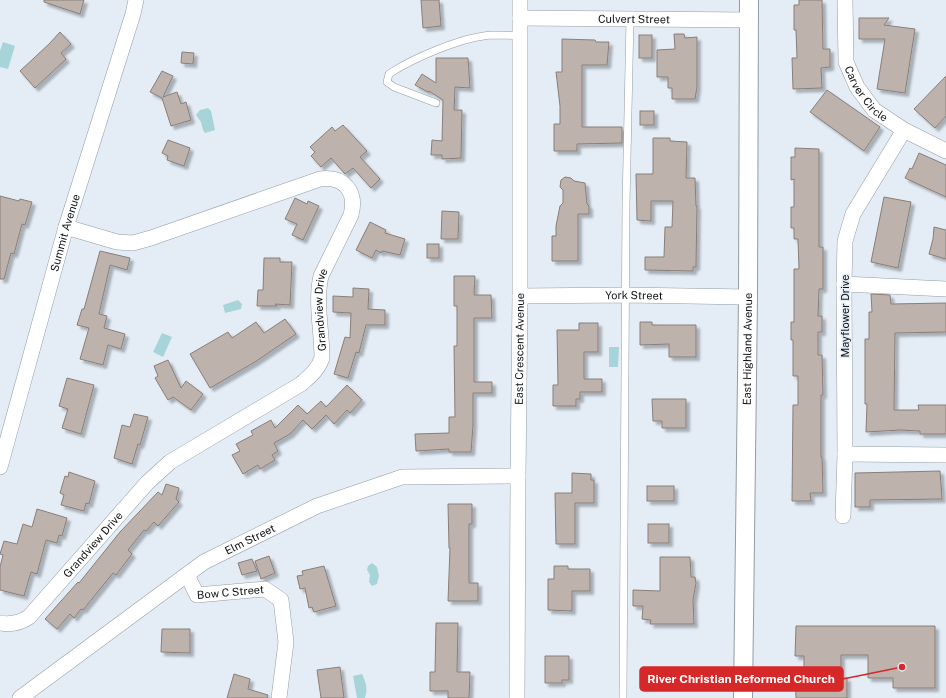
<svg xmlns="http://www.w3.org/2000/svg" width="946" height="698" font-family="'Public Sans',sans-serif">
<defs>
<filter id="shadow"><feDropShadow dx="3.5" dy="3.5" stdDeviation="1" flood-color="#0004"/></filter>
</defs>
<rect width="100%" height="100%" fill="#e4edf6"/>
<g fill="#a6d4d8">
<polygon points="3,42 15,46 8,69 0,67 0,51"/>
<polygon points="208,108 211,111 215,130 205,133 203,130 201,122 196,115 200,110"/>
<polygon points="238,300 242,304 241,309 225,313 223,305"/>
<polygon points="162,333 172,337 163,357 153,352"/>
<polygon points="609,347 619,347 618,367 609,367"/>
<polygon points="372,563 377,567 379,576 377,584 372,586 369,582 370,575 367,570 368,566"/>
<path d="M362,674C366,683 368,688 365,698H357L353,676Z"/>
</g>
<g fill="#bdb2ac" stroke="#897e78" filter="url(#shadow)">
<polygon points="44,0 84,0 80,14 44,2"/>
<polygon points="421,0 439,0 441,26 423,28"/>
<polygon points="799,0 822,0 823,49 830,49 830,67 821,68 822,88 793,89 792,58 797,58 796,30 794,30 794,5 799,5"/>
<polygon points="859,18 889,18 884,25 915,29 905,93 877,89 885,39 859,39"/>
<polygon points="60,32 71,44 61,53 66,59 35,88 20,71 49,44"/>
<polygon points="674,34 684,34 685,38 697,37 697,87 695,99 672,99 672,88 668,88 668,77 657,77 657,50 675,49"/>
<rect x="639" y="35" width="13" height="23"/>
<polygon points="562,39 595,40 596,42 609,42 607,65 582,65 582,127 622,127 622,143 577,144 577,151 554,151 554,124 560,124 560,106 556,72 562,72"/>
<polygon points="182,52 194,53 193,64 181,63"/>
<polygon points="436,58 468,58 470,88 455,87 454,110 462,110 461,158 442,159 442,155 431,155 432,140 442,141 443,100 429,91 428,92 415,85 422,74 436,83"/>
<polygon points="162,71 173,76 163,97 177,92 181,104 186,102 191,120 171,126 162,98 150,92"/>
<polygon points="946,76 946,116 935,128 914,109"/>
<polygon points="827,90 880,127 864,151 810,112"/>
<rect x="640" y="111" width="14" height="14"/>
<polygon points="343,125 367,151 360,157 380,179 371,188 353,168 345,174 331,158 321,167 311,156 315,152 310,147 332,127 335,131"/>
<polygon points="653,138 670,138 670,141 687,142 686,178 695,178 696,206 697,206 696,267 693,267 693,271 645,270 645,257 664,257 665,227 672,227 673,201 651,201 651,221 637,220 636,174 653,174"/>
<polygon points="168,140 190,148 184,166 167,160 168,156 162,153"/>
<polygon points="795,148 819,149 819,247 823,247 823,289 819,289 818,316 822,316 822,332 818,332 818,355 822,355 823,395 821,395 821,457 822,457 823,493 810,493 811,501 792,501 793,405 798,405 798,376 793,376 793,340 791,340 791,322 794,322 794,269 799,269 798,239 794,239 794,228 791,228 791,207 794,207 794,179 791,180 791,157 795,157"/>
<polygon points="919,153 946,165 946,197 905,178 910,168 912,169"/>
<polygon points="565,177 571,178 574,181 585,183 587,204 589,206 589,214 578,214 578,261 552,261 552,236 556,236 556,226 560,206 563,203 563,190 560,187 561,180"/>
<polygon points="0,196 19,201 20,199 32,202 25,225 22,224 14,254 11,253 4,279 0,279"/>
<polygon points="884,197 911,202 898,268 871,262"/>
<polygon points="295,198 307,204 308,201 319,206 303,240 292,235 297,224 285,219"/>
<polygon points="442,211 459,212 458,239 441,239"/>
<polygon points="370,222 386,230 385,233 405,239 400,255 382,251 381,253 376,250 372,258 356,250"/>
<polygon points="934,227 946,230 946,259 929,254 933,239"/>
<rect x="427" y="244" width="12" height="14"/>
<polygon points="100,251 130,258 127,270 110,265 99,314 107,316 104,328 125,334 121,349 108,345 103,365 80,359 89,328 77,325 82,309 84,309"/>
<polygon points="264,258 280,258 280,262 292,262 290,305 275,304 277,306 257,306 258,290 263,290"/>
<polygon points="454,276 475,276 474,295 491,295 492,318 474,318 474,382 492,382 492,393 473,393 473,425 471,452 449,452 449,449 416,451 415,434 449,433 449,417 455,417 454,346 457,346 457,306 454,306"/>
<polygon points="353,288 369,289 368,309 385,310 385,325 366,325 359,353 356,352 348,378 334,374 345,337 350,338 351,313 333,312 333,296 353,297"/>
<polygon points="871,294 890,295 891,304 946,303 946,332 895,333 894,410 919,410 918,405 946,405 946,434 920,434 920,431 900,430 866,432 867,404 865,404 865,339 869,339 869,312 872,312"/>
<polygon points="285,319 296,334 255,362 210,388 190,354 228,332 232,338 256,322 264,333"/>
<polygon points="640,322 652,322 652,325 696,325 696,357 669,357 669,344 640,345"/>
<polygon points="579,323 598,323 598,352 584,352 584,379 602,379 602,392 580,392 580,399 576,399 576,406 553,406 553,385 558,385 557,330 579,330"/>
<polygon points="168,360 181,388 186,381 203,394 191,410 173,397 168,400 155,378 158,376 154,366"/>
<polygon points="67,378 94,385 81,434 62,428 68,409 59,406"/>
<polygon points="347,385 362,400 350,413 347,410 334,424 326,415 312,429 303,420 290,434 274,443 278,451 272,455 275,460 260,469 258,465 243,474 232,455 240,451 236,444 253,435 251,431 271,420 275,428 298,405 307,414 321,401 326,407"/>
<polygon points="652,399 686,399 686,428 662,428 662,421 653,421"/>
<polygon points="134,414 148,417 140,445 138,444 132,464 114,458 122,425 130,427"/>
<polygon points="940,471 942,499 870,500 870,507 855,507 855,473"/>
<polygon points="69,472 95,481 89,504 86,503 84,511 61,505 64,495 60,493 65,476 68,477"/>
<polygon points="572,473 591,474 591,480 594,480 594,503 575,503 575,544 556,544 555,493 572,493"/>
<polygon points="166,484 179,488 176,499 179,502 158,526 154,522 146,531 144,530 128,550 132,554 116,575 113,573 83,610 81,609 74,618 70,614 57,629 45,619 78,582 79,583 120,532 158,492 162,495"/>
<rect x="647" y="486" width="27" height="15"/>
<polygon points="448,504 472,504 472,524 469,524 469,583 478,583 478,601 448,601 450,548 449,548"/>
<polygon points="37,509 67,518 62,536 59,535 57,543 46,540 37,574 31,572 24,596 0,590 0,567 3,555 0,554 4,541 17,544 23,524 32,527"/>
<rect x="648" y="524" width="21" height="19"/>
<polygon points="269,556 275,573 261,579 255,561"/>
<polygon points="660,557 690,557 691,577 695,577 696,583 693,600 694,624 650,624 651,620 642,619 643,606 633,606 633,590 660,591"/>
<polygon points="252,559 257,571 242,575 238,563"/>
<polygon points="324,566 336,606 314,612 312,607 309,608 305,588 300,589 297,576 303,575 302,571"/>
<polygon points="554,566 568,566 568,569 590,569 590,591 572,591 572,611 548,610 548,579 554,579"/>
<polygon points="436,623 458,623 457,672 470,672 469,698 448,698 448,691 430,691 430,672 435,672"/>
<polygon points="796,626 935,626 935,688 893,688 893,678 868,678 868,655 841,655 841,678 847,678 847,698 796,698 795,678 804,678 804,656 795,656"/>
<polygon points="162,629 190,629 190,653 161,652"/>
<polygon points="545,656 569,656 569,680 562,680 562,683 545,683"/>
<polygon points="340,667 344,698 321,698 317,670"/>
<polygon points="234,674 250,679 248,689 268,695 267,698 227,698"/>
</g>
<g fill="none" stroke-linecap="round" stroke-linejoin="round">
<defs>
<g id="service">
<path d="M436,103L394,87L387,82L389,74C413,58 462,37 492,35C501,35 510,35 520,36"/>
<polyline points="623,698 626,204 630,19"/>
</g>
<g id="minor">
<path id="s1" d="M845,0L846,62L857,87L874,110L904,130L946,151"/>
<path id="s2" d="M520,18L749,20"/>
<polyline points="844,284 946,289"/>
<path id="s3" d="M520,296L626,295L748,297"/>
<polyline points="845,454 946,455"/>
<path id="s4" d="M0,467L66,227L133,14L136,0"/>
<polyline points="843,516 845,454 844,284 845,241 853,214 904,130"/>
<path id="s5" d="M187,575L197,595L265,589L281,600L286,642L279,698"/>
<path id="s6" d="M0,623C11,625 20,623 29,617L147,483L170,462L301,384C310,376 318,370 322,358C322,331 315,302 321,276L351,215C357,192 345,176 320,179L151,238L133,243L117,242L66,227"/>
<path id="s7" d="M20,698L204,562L317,506L402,477L518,476"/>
<path id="s8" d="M517,698L518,476L520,296V0"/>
</g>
<g id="tertiary">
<path id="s9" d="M743,698L748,297L749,0"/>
</g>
</defs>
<use href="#service" stroke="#939ca4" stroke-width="8"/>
<use href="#minor" stroke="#939ca4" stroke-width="16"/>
<use href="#tertiary" stroke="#939ca4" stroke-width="20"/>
<use href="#service" stroke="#fff" stroke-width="7"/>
<use href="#minor" stroke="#fff" stroke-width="15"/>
<use href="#tertiary" stroke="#fff" stroke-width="18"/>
</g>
<g text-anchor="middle" stroke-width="3" stroke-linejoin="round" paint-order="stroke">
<g font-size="11" fill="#0f1315" stroke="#e4edf6">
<text dy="4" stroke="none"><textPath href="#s2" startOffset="114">Culvert Street</textPath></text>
<text dy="4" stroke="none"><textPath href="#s1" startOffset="100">Carver Circle</textPath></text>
<text dy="4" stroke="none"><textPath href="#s4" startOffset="243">Summit Avenue</textPath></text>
<text dy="4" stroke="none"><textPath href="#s3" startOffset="114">York Street</textPath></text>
<text dy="4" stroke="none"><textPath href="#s6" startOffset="475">Grandview Drive</textPath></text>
<text transform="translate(845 316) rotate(-90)" y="4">Mayflower Drive</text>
<text dy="4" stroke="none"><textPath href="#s8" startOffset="349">East Crescent Avenue</textPath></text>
<text dy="4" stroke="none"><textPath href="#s9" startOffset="349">East Highland Avenue</textPath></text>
<text dy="4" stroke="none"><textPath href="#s7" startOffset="280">Elm Street</textPath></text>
<text dy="4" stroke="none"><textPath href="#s6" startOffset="127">Grandview Drive</textPath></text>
<text dy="4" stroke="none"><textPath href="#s5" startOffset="56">Bow C Street</textPath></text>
</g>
</g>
<path fill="none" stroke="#d62828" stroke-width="1.5" d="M902 667L843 679"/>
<circle fill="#d62828" stroke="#e4edf6" stroke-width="1.5" cx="902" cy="667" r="4"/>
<rect fill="#d62828" stroke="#d62828" stroke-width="1.5" x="640" y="667" width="203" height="24" rx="4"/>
<g font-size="12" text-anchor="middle" font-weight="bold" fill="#fff">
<text x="741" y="683">River Christian Reformed Church</text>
</g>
</svg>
